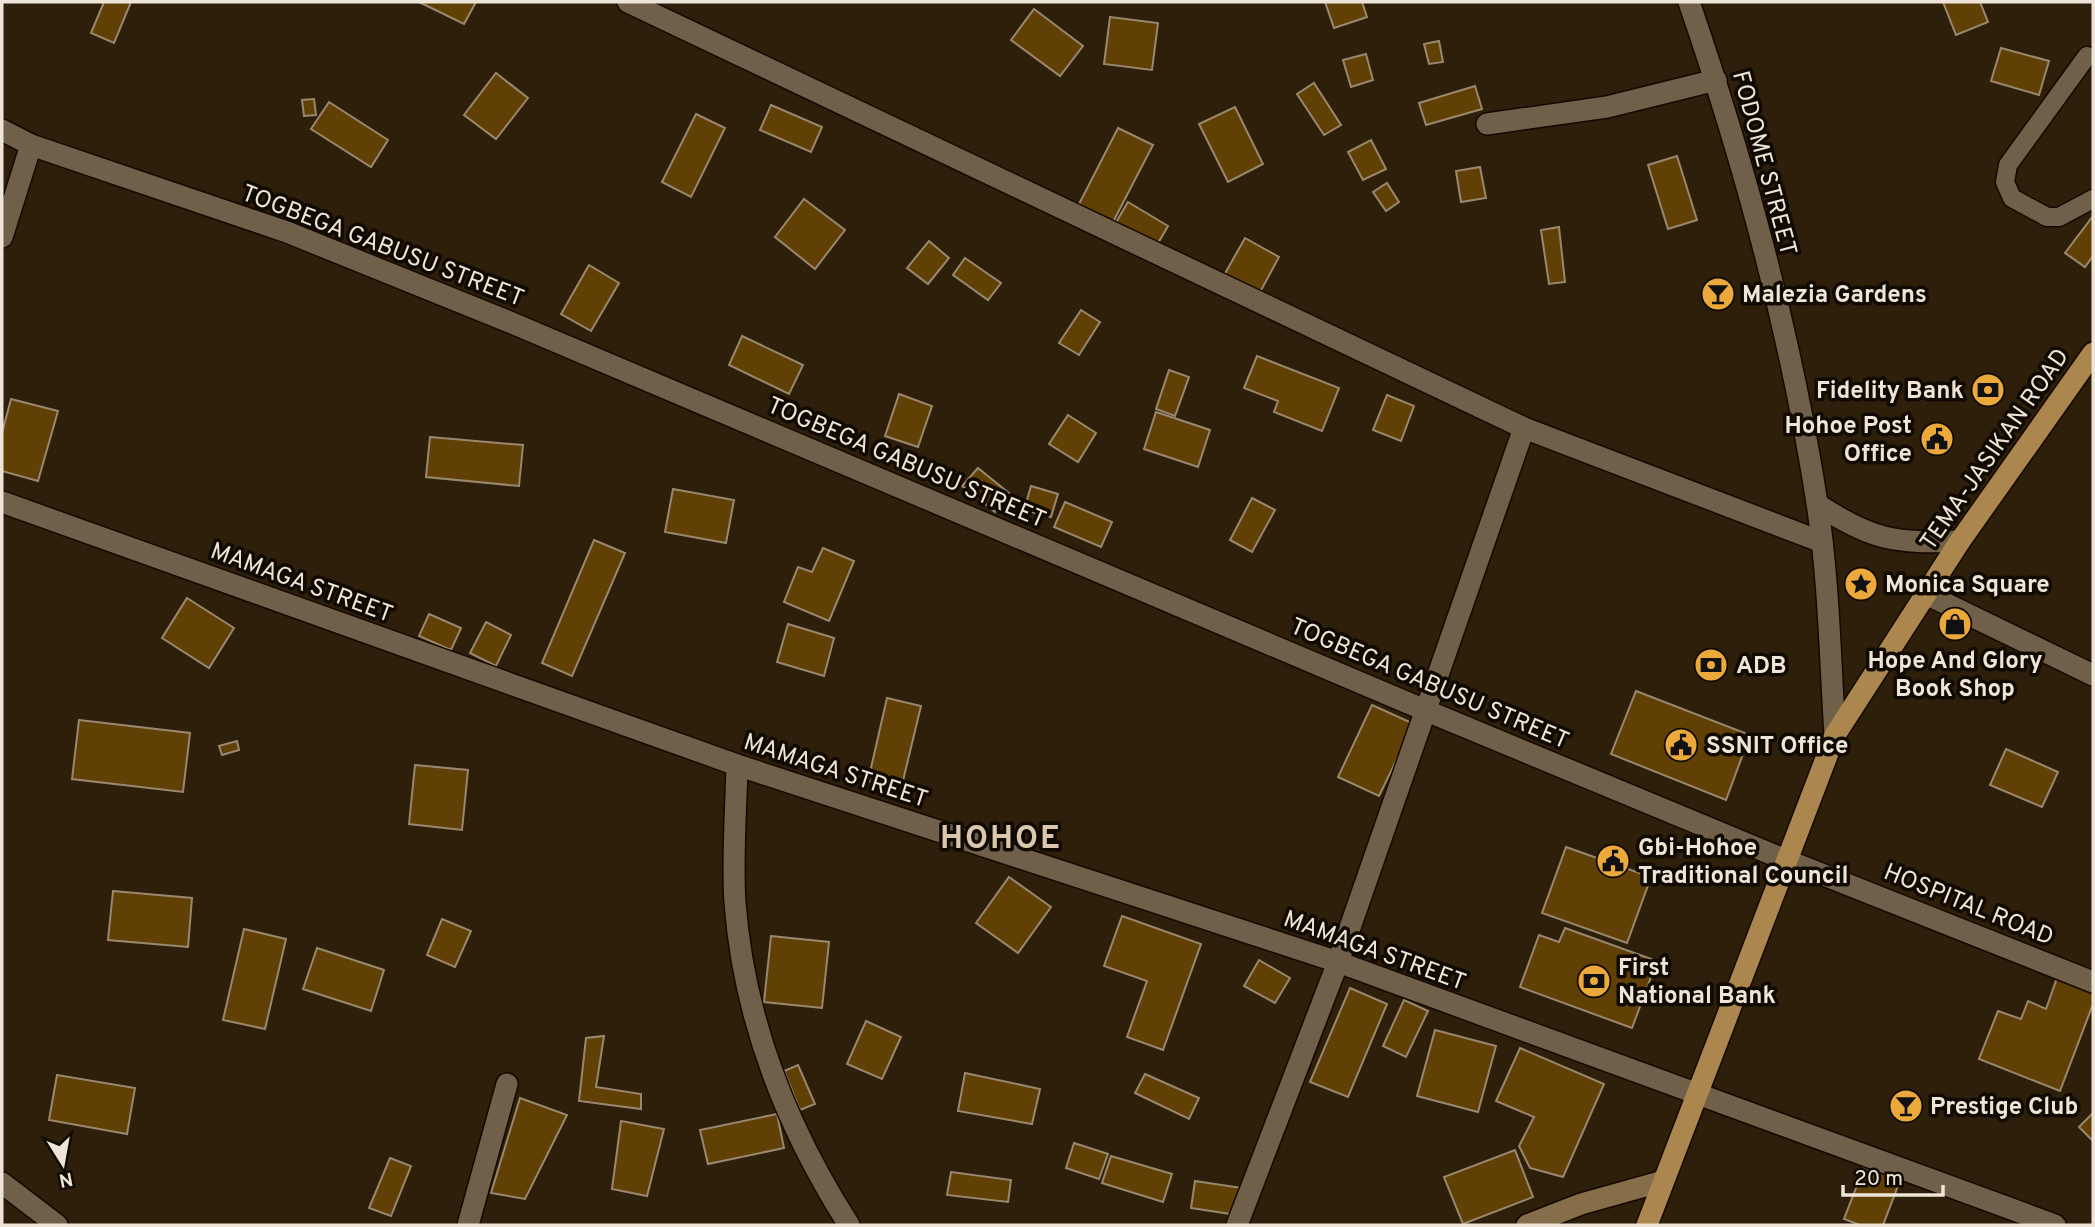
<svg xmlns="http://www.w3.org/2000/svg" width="2095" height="1227" font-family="Overpass,sans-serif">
<rect width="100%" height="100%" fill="#2d1f0a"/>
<g fill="#604004" stroke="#998770" stroke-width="2">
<polygon points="104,2 131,2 114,43 91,33"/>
<polygon points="419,2 476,2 464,24"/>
<polygon points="1325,2 1362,2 1367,17 1334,28"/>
<polygon points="1943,2 1980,2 1988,22 1956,35"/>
<polygon points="1034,9 1083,46 1060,76 1011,40"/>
<polygon points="1110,17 1158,23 1152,70 1104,64"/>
<polygon points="1439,41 1443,62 1429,64 1424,44"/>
<polygon points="2001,48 2049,61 2039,95 1991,81"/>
<polygon points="1366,54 1373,80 1351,87 1343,60"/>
<polygon points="496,73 528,98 496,139 464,115"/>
<polygon points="1314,83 1341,125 1324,135 1297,94"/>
<polygon points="1475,86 1482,109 1426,125 1419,103"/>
<polygon points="314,99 316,115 304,116 302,100"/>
<polygon points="329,102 388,140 371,167 311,129"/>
<polygon points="771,105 822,127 811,152 760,130"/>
<polygon points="1235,107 1263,164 1228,182 1199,124"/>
<polygon points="696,114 725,128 691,197 662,182"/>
<polygon points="1118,128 1153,145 1112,224 1078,206"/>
<polygon points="1371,140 1386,169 1363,180 1348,152"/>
<polygon points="1677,156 1697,220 1668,229 1648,165"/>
<polygon points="1480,167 1486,198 1461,202 1456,171"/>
<polygon points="1387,183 1399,202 1386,211 1373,192"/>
<polygon points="804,199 845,230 815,269 775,237"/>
<polygon points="1128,202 1168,226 1154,250 1114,226"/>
<polygon points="2093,216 2093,256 2085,267 2065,253"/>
<polygon points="1559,227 1565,282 1549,284 1541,230"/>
<polygon points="1245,238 1279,257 1258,296 1223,277"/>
<polygon points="929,241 949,258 928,284 907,268"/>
<polygon points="965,258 1001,283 988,300 953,275"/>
<polygon points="589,265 619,283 591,331 561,314"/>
<polygon points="1081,310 1100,322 1079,355 1059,343"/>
<polygon points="742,336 803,365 789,394 729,365"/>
<polygon points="1257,356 1339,388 1322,431 1274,412 1278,401 1244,388"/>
<polygon points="1169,370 1189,377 1175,416 1156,409"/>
<polygon points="899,394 932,406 918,447 885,436"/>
<polygon points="1387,395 1414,406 1401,441 1373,430"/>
<polygon points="11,399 58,411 38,481 2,471 2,433"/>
<polygon points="1156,412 1210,430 1198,467 1144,449"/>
<polygon points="1068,415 1096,433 1078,462 1049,444"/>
<polygon points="430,437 523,445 519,486 426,477"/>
<polygon points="978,468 1010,494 995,512 962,486"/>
<polygon points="1031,486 1058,494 1051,517 1024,510"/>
<polygon points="673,489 734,500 726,543 665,532"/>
<polygon points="1252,498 1275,510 1252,552 1230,540"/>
<polygon points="1065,502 1112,522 1101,547 1054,527"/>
<polygon points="594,540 625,553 572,676 542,663"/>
<polygon points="823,548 854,561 829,621 784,602 798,567 812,572"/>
<polygon points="187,598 234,628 209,668 162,638"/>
<polygon points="429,614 461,628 451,650 419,636"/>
<polygon points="486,622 511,635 496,666 470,653"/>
<polygon points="788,624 834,638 824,676 777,662"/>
<polygon points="1636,691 1750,735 1726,800 1611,754"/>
<polygon points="887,698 921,706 901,789 868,781"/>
<polygon points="1372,705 1414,724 1379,796 1338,777"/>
<polygon points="79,720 190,733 183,792 72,779"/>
<polygon points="237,741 239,750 222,755 219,746"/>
<polygon points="2006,749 2058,772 2042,807 1990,785"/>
<polygon points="415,765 468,770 462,830 409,824"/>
<polygon points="1566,847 1651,877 1627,943 1542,913"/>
<polygon points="1009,877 1051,907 1018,953 976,923"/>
<polygon points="113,891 192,898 188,947 108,940"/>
<polygon points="1122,916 1201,944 1163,1050 1127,1037 1147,981 1104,966"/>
<polygon points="442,919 471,931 455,967 427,955"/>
<polygon points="1565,928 1657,961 1632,1028 1520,987 1539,935 1559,942"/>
<polygon points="244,929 286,939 265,1029 223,1020"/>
<polygon points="771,936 829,942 822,1008 764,1002"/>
<polygon points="317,948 384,970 371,1011 303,989"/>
<polygon points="1259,960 1290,978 1275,1003 1244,986"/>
<polygon points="2057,978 2093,992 2093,1004 2060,1091 1979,1059 1998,1011 2021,1019 2028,1001 2046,1009"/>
<polygon points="1350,988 1387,1004 1348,1097 1310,1082"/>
<polygon points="1404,1000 1428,1011 1406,1057 1383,1046"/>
<polygon points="866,1021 901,1037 882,1079 847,1064"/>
<polygon points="1435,1030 1496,1046 1478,1112 1417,1096"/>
<polygon points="604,1036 596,1087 641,1094 641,1109 579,1101 586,1038"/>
<polygon points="1520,1048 1604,1084 1563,1177 1530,1168 1519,1146 1534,1117 1496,1101"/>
<polygon points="798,1065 815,1104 800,1110 784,1071"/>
<polygon points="965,1073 1040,1089 1032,1124 958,1111"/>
<polygon points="1145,1074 1199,1098 1189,1119 1135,1093"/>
<polygon points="57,1075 135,1088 127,1134 49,1120"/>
<polygon points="520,1098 567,1115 525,1199 491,1193"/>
<polygon points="2093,1113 2093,1141 2079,1127"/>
<polygon points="777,1114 784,1148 708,1164 700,1130"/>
<polygon points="621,1121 664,1129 647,1196 612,1189"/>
<polygon points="1074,1143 1108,1154 1099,1179 1066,1168"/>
<polygon points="1515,1150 1533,1197 1463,1224 1444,1177"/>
<polygon points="1111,1156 1172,1174 1163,1202 1102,1183"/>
<polygon points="390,1158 411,1166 391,1216 369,1208"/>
<polygon points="1865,1165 1901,1178 1883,1225 1860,1225 1844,1219"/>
<polygon points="951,1172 1011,1180 1008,1202 947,1195"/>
<polygon points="1195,1181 1242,1188 1237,1215 1191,1208"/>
</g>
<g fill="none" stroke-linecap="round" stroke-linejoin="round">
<defs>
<polyline id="service" points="2087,56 2008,165 2005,182 2012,198 2047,217 2059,217 2093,199"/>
<g id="minor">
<polyline points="628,2 1524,428 1822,542"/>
<polyline points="1487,124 1607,107 1716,80"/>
<polyline points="2,130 31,145 287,232 512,323 1427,711 1786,860 2093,982"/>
<polyline points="2,237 31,145"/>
<polyline points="2,502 737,765 1338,962 2055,1225"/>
<polyline points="1926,594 2093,675"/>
<path d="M737,765C736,811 732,858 735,903C744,1019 787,1128 849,1225"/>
<polyline points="2,1183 57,1225"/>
<polyline points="468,1225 507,1084"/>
<polyline points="1237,1225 1338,962 1524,428"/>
</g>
<g id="tertiary">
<path d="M1689,2C1744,162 1791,336 1817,503C1829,580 1830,658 1835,735"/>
<path d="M1817,504C1871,540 1896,544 1960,541"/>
</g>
<polyline id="secondary" points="1527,1225 1581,1204 1663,1181"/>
<polyline id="trunk" points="1647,1225 1835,735 1960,541 2093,353"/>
</defs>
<use href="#service" stroke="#150800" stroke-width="21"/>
<use href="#minor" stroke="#150800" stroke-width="24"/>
<use href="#tertiary" stroke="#150800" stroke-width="24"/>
<use href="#secondary" stroke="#150800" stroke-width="24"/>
<use href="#trunk" stroke="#150800" stroke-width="24"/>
<use href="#service" stroke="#706049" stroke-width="18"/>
<use href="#minor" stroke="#706049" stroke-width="21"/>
<use href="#tertiary" stroke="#706049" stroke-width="21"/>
<use href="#secondary" stroke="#866e4b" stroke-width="21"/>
<use href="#trunk" stroke="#ab864e" stroke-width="21"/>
</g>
<defs>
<symbol id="bar-disc" viewBox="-11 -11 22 22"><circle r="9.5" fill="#eca93b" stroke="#100a03"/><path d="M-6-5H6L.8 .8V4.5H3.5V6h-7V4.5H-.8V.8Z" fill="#111"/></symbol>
<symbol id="bank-disc" viewBox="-11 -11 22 22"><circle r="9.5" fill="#eca93b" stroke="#100a03"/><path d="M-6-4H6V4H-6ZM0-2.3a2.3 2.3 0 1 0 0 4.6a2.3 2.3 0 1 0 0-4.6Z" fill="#111"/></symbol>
<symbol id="civic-disc" viewBox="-11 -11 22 22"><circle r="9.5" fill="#eca93b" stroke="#100a03"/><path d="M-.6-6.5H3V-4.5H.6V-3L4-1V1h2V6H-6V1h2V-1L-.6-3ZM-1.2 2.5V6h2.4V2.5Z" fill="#111"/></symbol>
<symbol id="sight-disc" viewBox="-11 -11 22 22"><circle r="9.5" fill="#eca93b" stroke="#100a03"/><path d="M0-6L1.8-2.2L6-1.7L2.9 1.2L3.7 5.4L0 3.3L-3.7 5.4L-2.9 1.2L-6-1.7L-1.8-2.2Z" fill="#111"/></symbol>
<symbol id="shop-disc" viewBox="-11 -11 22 22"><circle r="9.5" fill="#eca93b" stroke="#100a03"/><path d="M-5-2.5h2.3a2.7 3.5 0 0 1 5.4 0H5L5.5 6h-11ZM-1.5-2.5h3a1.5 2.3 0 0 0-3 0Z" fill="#111"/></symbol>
</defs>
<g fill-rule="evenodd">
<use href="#bar-disc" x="1699" y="275" width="38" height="38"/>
<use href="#bank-disc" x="1969" y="371" width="38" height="38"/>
<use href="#civic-disc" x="1918" y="420" width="38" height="38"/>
<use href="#sight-disc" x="1842" y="565" width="38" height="38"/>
<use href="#shop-disc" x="1936" y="605" width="38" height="38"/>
<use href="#bank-disc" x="1692" y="646" width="38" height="38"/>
<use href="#civic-disc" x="1662" y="726" width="38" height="38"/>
<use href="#civic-disc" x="1594" y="842" width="38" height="38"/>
<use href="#bank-disc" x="1575" y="962" width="38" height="38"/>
<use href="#bar-disc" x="1887" y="1087" width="38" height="38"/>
</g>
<g text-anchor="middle" stroke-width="7" stroke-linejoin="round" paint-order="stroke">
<g font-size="24" fill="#eee4d7" stroke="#100a03">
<text transform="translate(1765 163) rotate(75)" y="8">FODOME STREET</text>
<text transform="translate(383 245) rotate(21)" y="8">TOGBEGA GABUSU STREET</text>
<text transform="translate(1994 449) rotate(-55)" y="8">TEMA-JASIKAN ROAD</text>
<text transform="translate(907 462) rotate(23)" y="8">TOGBEGA GABUSU STREET</text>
<text transform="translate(302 582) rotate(20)" y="8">MAMAGA STREET</text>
<text transform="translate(1430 683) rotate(23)" y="8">TOGBEGA GABUSU STREET</text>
<text transform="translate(836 770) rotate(18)" y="8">MAMAGA STREET</text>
<text transform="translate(1969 904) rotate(22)" y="8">HOSPITAL ROAD</text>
<text transform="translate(1375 950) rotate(20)" y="8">MAMAGA STREET</text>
</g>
<g font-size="24" font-weight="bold" fill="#eee4d7" stroke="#100a03" text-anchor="start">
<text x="1742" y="302">Malezia Gardens</text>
<text x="1964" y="398" text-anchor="end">Fidelity Bank</text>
<text x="1912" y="433" text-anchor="end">Hohoe Post<tspan x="1912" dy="28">Office</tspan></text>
<text x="1885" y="592">Monica Square</text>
<text x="1955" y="668" text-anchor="middle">Hope And Glory<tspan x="1955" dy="28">Book Shop</tspan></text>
<text x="1736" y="673">ADB</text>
<text x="1706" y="753">SSNIT Office</text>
<text x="1638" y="855">Gbi-Hohoe<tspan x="1638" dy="28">Traditional Council</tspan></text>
<text x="1618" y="975">First<tspan x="1618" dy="28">National Bank</tspan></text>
<text x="1930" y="1114">Prestige Club</text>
</g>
<g font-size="32" font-weight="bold" letter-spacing="2" fill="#dac7ae" stroke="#100a03">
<text x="1001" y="848">HOHOE</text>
</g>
</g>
<rect width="2095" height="1227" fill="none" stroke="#eee4d7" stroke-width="7"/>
<g transform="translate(63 1164) rotate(169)" stroke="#100a03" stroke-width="5" paint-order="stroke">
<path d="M0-5L12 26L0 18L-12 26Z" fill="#eee4d7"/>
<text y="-10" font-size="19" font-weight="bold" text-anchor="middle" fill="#eee4d7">N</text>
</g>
<path d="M1843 1185v10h100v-10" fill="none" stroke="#eee4d7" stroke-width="3.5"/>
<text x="1854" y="1185" font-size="21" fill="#eee4d7" stroke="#100a03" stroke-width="5" paint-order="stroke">20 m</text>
</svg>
